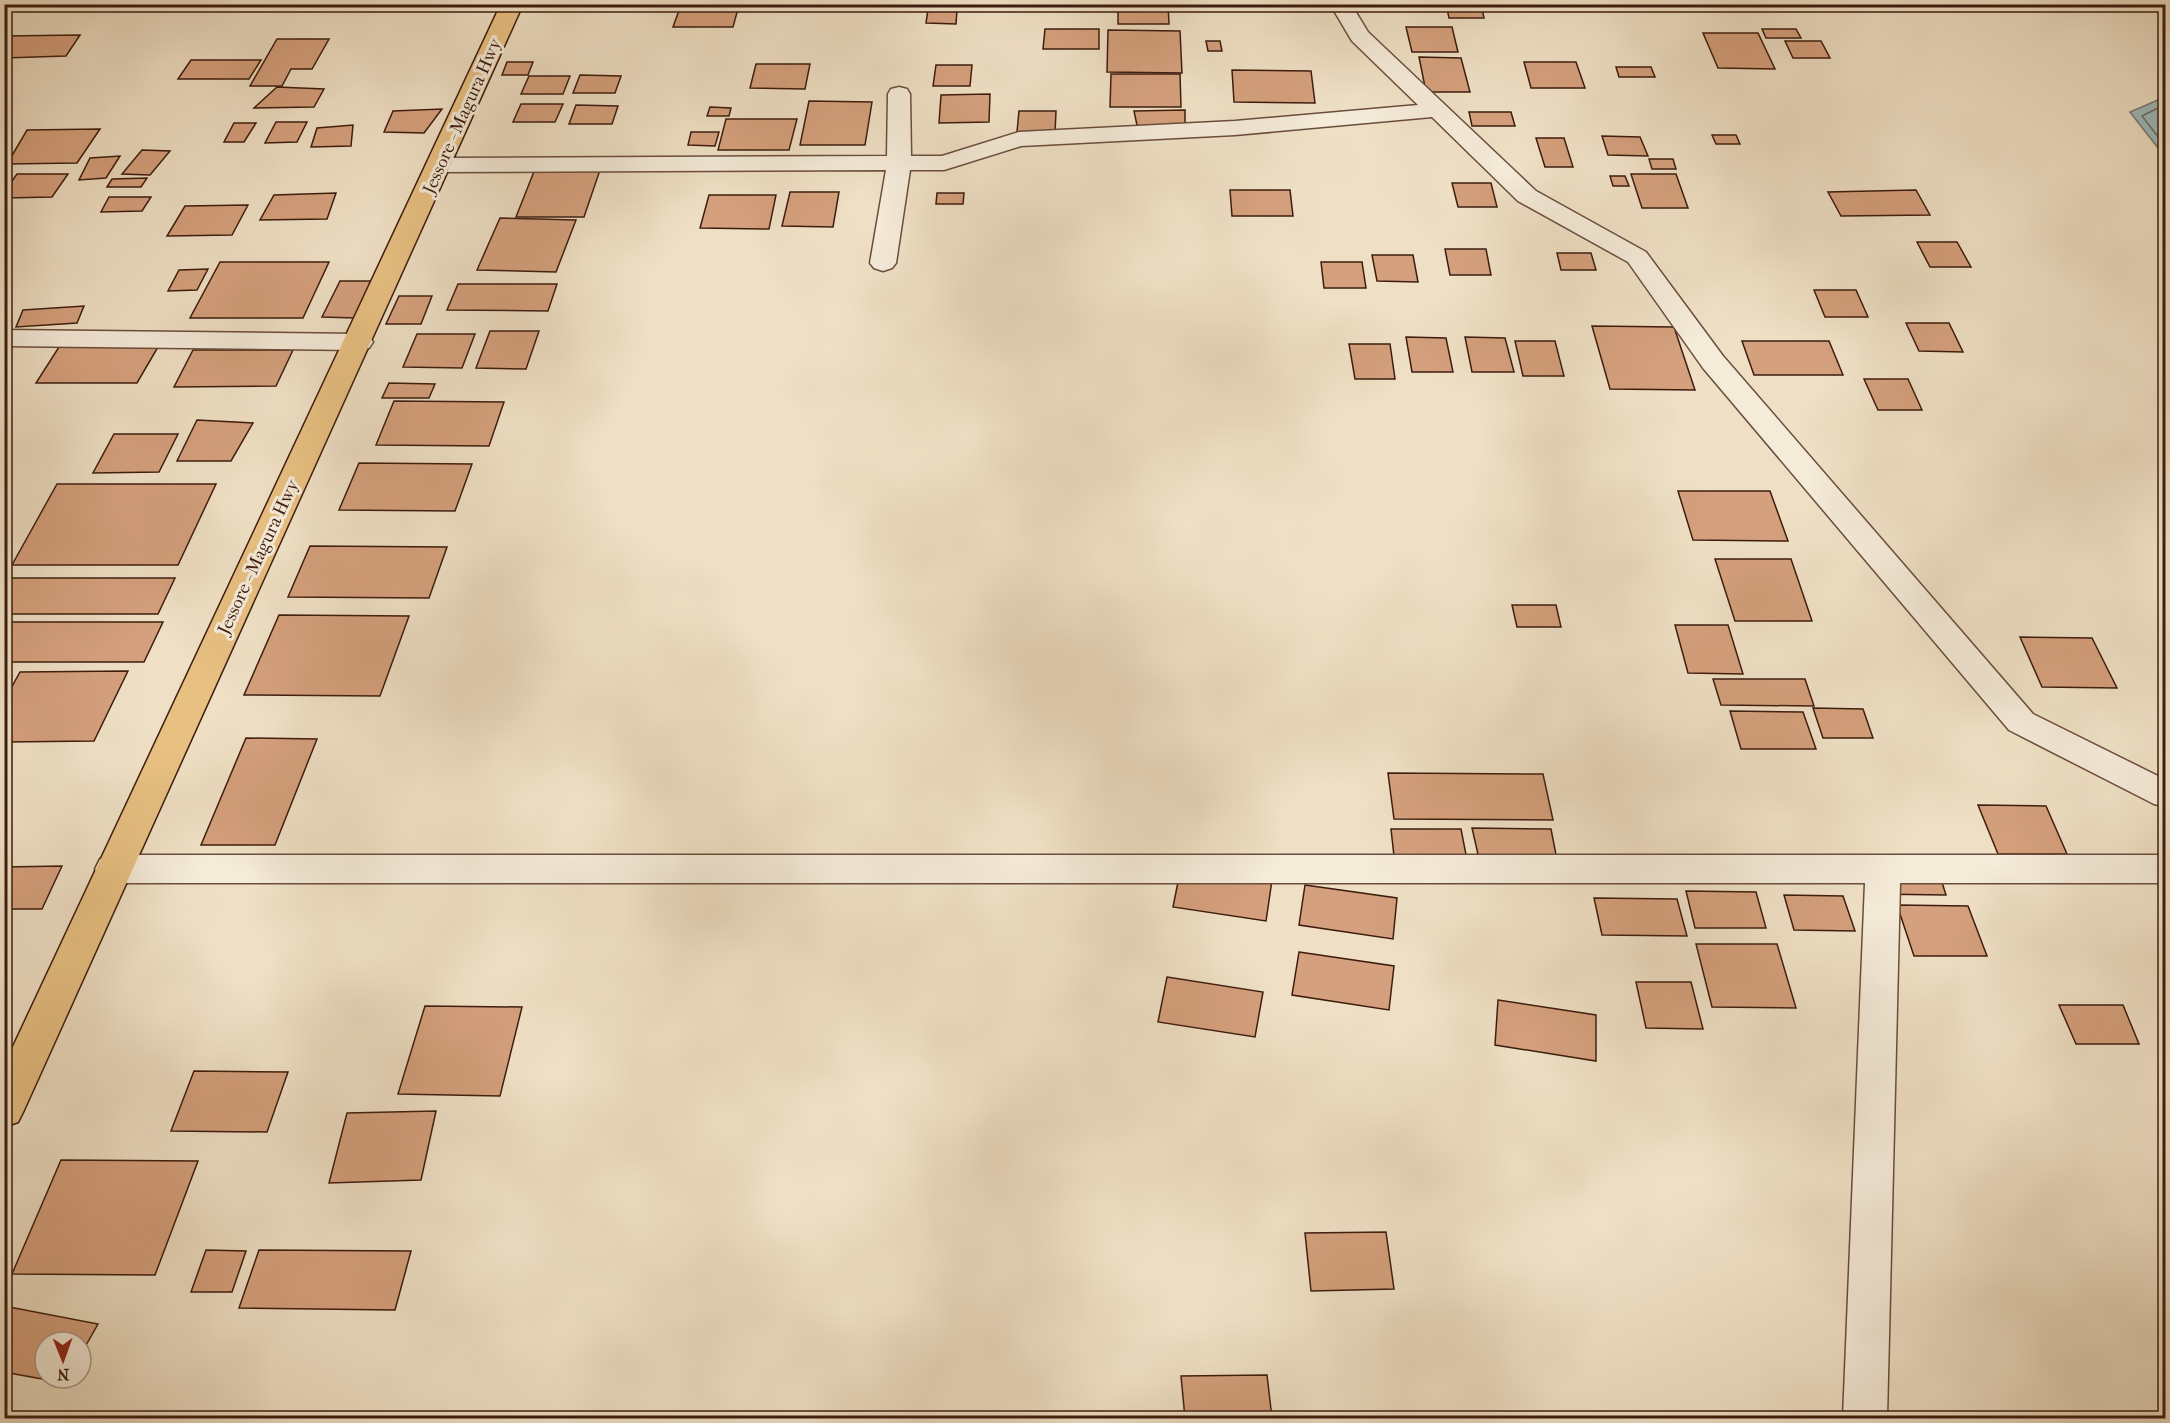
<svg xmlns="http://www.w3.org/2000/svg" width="2170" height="1423" font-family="'IM FELL French Canon',serif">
<rect width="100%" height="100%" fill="#efe0c5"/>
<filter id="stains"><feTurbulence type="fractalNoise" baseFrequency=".00333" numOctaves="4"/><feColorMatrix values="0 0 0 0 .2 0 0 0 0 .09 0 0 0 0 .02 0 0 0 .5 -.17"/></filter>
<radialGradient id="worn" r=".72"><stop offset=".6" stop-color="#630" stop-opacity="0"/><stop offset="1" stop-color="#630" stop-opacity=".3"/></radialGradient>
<polygon fill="#9dbbbd" stroke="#777b77" stroke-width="1.5" points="2165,97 2165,157 2130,112"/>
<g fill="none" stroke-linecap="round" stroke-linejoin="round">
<polyline stroke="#6d6c66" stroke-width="1.5" points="2166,104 2142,116 2166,147"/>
</g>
<g fill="#d5a07d" stroke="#3d1c0e" stroke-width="1.5">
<polygon points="1118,4 1168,4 1169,24 1118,24"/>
<polygon points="1446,4 1481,4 1484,18 1449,18"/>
<polygon points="681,5 739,5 733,27 673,27"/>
<polygon points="928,9 957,10 956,24 926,23"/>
<polygon points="1406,27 1452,27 1458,52 1412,52"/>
<polygon points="1045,29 1099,29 1099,49 1043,49"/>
<polygon points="1762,29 1796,29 1801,38 1766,38"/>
<polygon points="1108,30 1180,31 1182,73 1107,72"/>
<polygon points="1703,33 1758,33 1775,69 1718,68"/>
<polygon points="80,35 66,56 4,58 4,36"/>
<polygon points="277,39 329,39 312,69 291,69 282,86 250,86"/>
<polygon points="1206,41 1220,41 1222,51 1208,51"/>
<polygon points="1785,41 1821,41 1830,58 1793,58"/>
<polygon points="1419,57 1461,58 1470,92 1426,92"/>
<polygon points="191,60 261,60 249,79 178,79"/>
<polygon points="507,62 533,62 528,75 502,75"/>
<polygon points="1524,62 1576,62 1585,88 1531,88"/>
<polygon points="756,64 810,64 805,89 750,88"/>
<polygon points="936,65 972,65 970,86 933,86"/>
<polygon points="1616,67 1651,67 1655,77 1619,77"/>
<polygon points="1232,70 1311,71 1315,103 1234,102"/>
<polygon points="1111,74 1180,74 1181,107 1110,107"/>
<polygon points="580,75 621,76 615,93 573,93"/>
<polygon points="529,76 570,76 563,94 521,94"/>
<polygon points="277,87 324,89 314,107 254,108"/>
<polygon points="990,94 989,122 939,123 941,95"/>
<polygon points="809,101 872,102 865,145 800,145"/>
<polygon points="521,104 563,104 555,122 513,122"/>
<polygon points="576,105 618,106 612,124 569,124"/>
<polygon points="710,107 731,108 729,116 707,116"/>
<polygon points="442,109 424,133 384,132 393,111"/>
<polygon points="1185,110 1185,127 1138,130 1134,111"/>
<polygon points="1019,111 1056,111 1055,133 1017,132"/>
<polygon points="1469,112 1511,112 1515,126 1472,126"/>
<polygon points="726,119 797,119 789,150 718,150"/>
<polygon points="276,122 307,122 297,142 265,143"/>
<polygon points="234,123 256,123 244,142 224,142"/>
<polygon points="353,125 351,146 311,147 317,128"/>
<polygon points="100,129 77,163 7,164 27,130"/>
<polygon points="691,132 719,132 715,146 688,145"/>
<polygon points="1712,135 1736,135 1740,144 1716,144"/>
<polygon points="1602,136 1640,137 1648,156 1608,155"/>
<polygon points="1536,138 1564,138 1573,167 1545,167"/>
<polygon points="142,150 170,151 150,175 122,174"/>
<polygon points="120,156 106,178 79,180 90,158"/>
<polygon points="1649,159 1673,159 1676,169 1652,169"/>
<polygon points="535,169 600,170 584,217 516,217"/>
<polygon points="17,174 68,174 52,197 4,198 4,192"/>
<polygon points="1631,174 1676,174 1688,208 1642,208"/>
<polygon points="1610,176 1625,176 1629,186 1613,186"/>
<polygon points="147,178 141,187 107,187 112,179"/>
<polygon points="1452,183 1491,183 1497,207 1458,207"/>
<polygon points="1230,190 1290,190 1293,216 1232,216"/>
<polygon points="1916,190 1930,215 1841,216 1828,192"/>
<polygon points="790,192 839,192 833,227 782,226"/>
<polygon points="336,193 327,219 260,220 274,195"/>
<polygon points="937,193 964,193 963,204 936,204"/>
<polygon points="709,195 776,195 769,229 700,228"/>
<polygon points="109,197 151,197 142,211 101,212"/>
<polygon points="248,205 232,235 167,236 185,206"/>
<polygon points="500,218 576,220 556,272 477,270"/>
<polygon points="1917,242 1957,242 1971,267 1930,267"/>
<polygon points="1445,249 1486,249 1491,275 1450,275"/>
<polygon points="1557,253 1591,253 1596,270 1561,270"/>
<polygon points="1372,255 1413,255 1418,282 1377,281"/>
<polygon points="220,262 329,262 303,318 190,318"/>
<polygon points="1321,262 1362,262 1366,288 1324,288"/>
<polygon points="208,269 197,290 168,291 179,270"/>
<polygon points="340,281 372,281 355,318 322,317"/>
<polygon points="458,284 557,284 548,311 447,310"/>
<polygon points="1814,290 1856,290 1868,317 1825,317"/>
<polygon points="399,296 432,296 421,324 386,324"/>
<polygon points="84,306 77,323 16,327 23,310"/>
<polygon points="1906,323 1949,323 1963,352 1919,351"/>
<polygon points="1592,326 1674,327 1695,390 1610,389"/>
<polygon points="490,331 539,331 526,369 476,368"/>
<polygon points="417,334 475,334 462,368 403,367"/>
<polygon points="1406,337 1446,338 1453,372 1412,372"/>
<polygon points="1465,337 1505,338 1514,372 1472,372"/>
<polygon points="1515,341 1555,341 1564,376 1523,376"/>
<polygon points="1742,341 1829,341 1843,375 1754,375"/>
<polygon points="1349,344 1390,344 1395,379 1355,379"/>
<polygon points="59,347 158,347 137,383 36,383"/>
<polygon points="193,350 293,350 276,386 174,387"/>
<polygon points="1864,379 1908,379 1922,410 1878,410"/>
<polygon points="389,383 435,384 429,398 382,398"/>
<polygon points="394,401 504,402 489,446 376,445"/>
<polygon points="197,420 253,423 231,461 177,461"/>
<polygon points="114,434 178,434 159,472 93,473"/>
<polygon points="359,463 472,464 455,511 339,510"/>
<polygon points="57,484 216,484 178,565 12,565"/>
<polygon points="1678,491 1770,491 1788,541 1693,540"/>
<polygon points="310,546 447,547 429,598 288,597"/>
<polygon points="1715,559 1791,559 1812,621 1735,621"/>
<polygon points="11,578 175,578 158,614 4,614 4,590"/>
<polygon points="1512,605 1556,605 1561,627 1517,627"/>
<polygon points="279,615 409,616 380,696 244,695"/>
<polygon points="4,622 163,622 144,662 4,662"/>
<polygon points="1675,625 1728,625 1743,674 1688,673"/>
<polygon points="2020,637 2092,638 2117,688 2042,687"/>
<polygon points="128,671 94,741 4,742 4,701 20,672"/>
<polygon points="1713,679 1805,679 1814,706 1721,705"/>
<polygon points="1813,708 1863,709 1873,738 1823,738"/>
<polygon points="1730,711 1803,712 1816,749 1741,749"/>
<polygon points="246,738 317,739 275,845 201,845"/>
<polygon points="1388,773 1543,774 1553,820 1394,819"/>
<polygon points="1978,805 2046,806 2067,854 1998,854"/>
<polygon points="1472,828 1551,829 1558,865 1480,863"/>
<polygon points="1391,829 1461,829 1468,865 1395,865"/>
<polygon points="62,866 42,909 4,909 4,867"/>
<polygon points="1180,872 1272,880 1266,921 1173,907"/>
<polygon points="1867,873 1939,873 1946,895 1872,894"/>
<polygon points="1305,885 1397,898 1393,939 1299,925"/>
<polygon points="1686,891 1756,892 1766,928 1695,928"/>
<polygon points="1784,895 1843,896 1855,931 1794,930"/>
<polygon points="1594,898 1677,899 1687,936 1602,935"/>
<polygon points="1897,905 1968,906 1987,956 1914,956"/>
<polygon points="1696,944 1777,944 1796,1008 1712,1007"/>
<polygon points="1299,952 1394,966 1389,1010 1292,995"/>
<polygon points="1167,977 1263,992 1255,1037 1158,1022"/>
<polygon points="1636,982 1691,982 1703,1029 1646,1028"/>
<polygon points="1498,1000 1596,1015 1596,1061 1495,1045"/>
<polygon points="2059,1005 2123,1005 2139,1044 2076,1044"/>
<polygon points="425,1006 522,1007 500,1096 398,1094"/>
<polygon points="194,1071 288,1072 267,1132 171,1131"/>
<polygon points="436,1111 421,1180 329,1183 347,1113"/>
<polygon points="61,1160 198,1161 155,1275 12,1274"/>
<polygon points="1386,1232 1394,1289 1311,1291 1305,1233"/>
<polygon points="206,1250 246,1251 232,1292 191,1292"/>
<polygon points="259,1250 411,1251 395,1310 239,1308"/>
<polygon points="4,1306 98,1324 81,1354 81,1342 45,1342 45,1378 68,1378 64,1383 4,1372"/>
<polygon points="1267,1375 1272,1418 1185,1418 1181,1376"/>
</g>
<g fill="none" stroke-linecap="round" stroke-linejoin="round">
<defs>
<g id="minor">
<polygon points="1330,4 1351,4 1368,32 1536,191 1646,252 1723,356 2033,714 2166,780 2166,807 2154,804 2009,730 1703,368 1628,262 1518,201 1432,117 1235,135 1021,146 944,170 910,170 896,263 892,268 883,271 874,268 870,263 886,170 439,172 430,170 427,165 430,160 439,158 887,156 888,94 891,89 899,87 907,89 910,94 911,156 942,156 1019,132 1235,121 1418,105 1352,41"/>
<polygon points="4,330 359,334 369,336 373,342 369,348 359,350 4,346"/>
<polygon points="113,855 2166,855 2166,883 1900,883 1887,1418 1843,1418 1865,883 113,883 100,879 95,869 100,859"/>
</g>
<polygon id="highway" points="501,4 523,4 24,1110 18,1122 4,1127 4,1066"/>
</defs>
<use href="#minor" stroke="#6a4d3c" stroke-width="3"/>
<use href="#highway" stroke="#3d1c0e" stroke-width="3"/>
<use href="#minor" fill="#f5ebd9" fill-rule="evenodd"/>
<use href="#highway" fill="#e8c082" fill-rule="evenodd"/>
</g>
<g text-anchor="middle" stroke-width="6" stroke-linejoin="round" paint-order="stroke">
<g font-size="18" fill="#3d1c0e" stroke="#f5ebd9">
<text transform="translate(462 116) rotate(-66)" y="6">Jessore - Magura Hwy</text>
<text transform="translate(258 557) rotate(-65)" y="6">Jessore - Magura Hwy</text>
</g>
</g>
<rect width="2170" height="1423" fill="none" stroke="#efe0c5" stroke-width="24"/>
<rect x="6" y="6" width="2158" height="1411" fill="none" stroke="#3d1c0e" stroke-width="3"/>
<rect x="12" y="12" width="2146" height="1399" fill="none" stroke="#3d1c0e" stroke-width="1.5"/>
<g transform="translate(63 1360) rotate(179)"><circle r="28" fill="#f5ebd9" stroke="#ab9888" stroke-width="1.5"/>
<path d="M0-4.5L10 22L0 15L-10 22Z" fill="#8f2418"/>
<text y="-9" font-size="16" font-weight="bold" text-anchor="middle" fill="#3d1c0e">N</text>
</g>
<rect width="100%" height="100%" filter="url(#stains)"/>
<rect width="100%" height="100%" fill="url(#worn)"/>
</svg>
